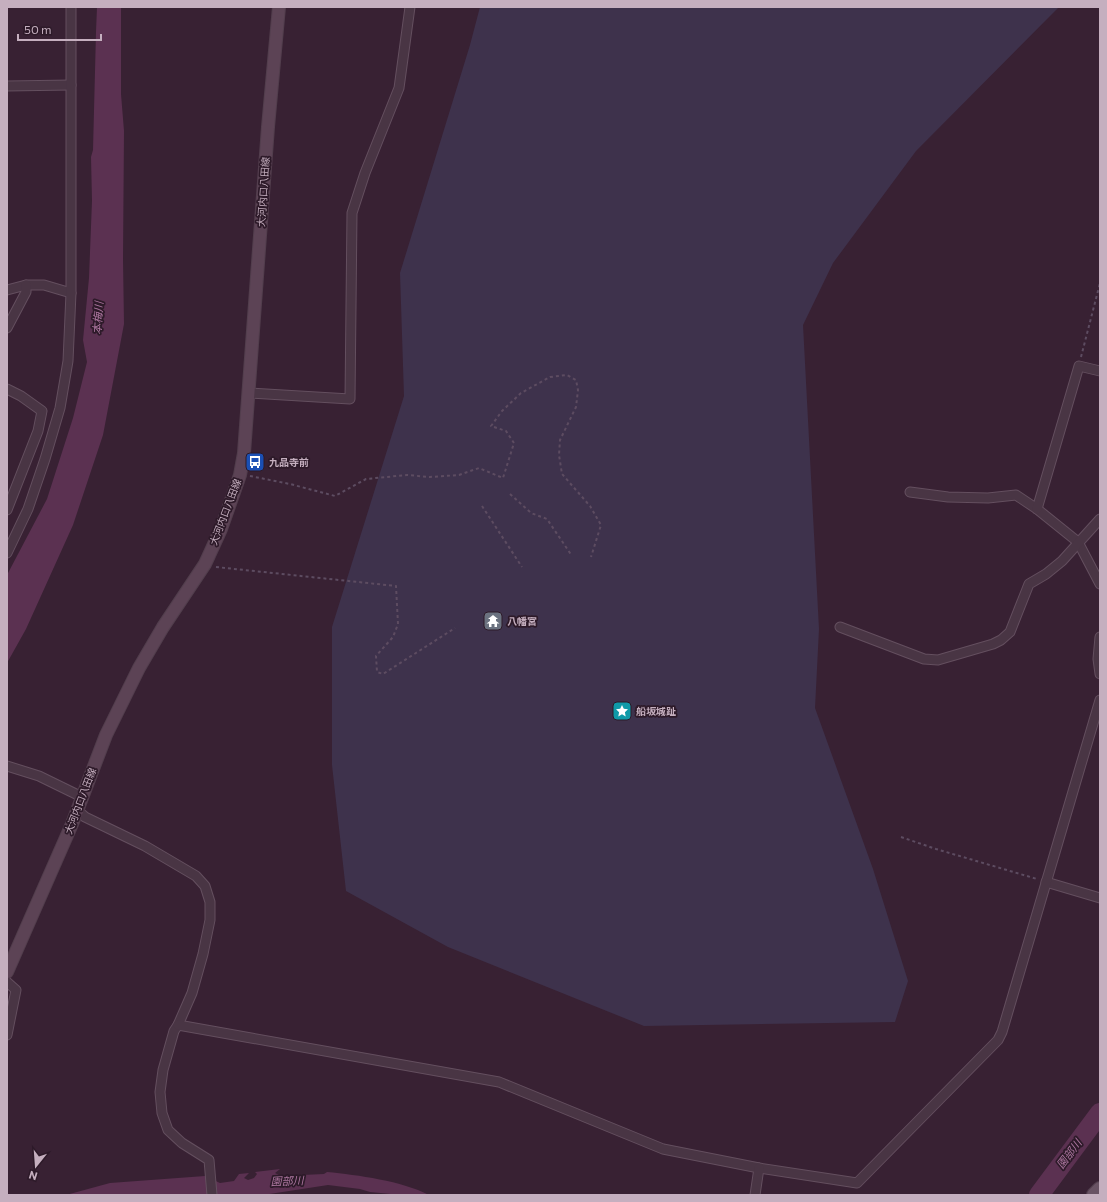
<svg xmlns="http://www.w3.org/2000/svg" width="1107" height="1202" font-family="Commissioner,'Noto Sans JP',sans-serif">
<rect width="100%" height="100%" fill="#382133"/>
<polygon fill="#3e324c" points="480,7 1059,7 916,151 833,263 803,325 819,629 815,708 873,869 908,981 895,1022 644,1026 448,947 346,891 332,765 332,627 404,396 400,273 470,45"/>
<g fill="#5b3151">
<polygon points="97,7 121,7 121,94 124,131 123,260 124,324 103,435 73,525 26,629 7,663 7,575 47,499 73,418 87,362 83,340 89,278 92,201 91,157 93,150 96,32"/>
<path d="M280,1169L275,1173L281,1176L324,1174L327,1172C358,1175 402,1181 429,1195H401L370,1192L360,1189L328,1185L263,1195H66L110,1183L205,1176L220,1183L234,1181L239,1174L249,1173L244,1178L248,1180L254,1178L257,1174L255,1172Z"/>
</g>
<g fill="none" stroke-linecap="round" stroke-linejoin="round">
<polyline stroke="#5b3151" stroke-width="20" points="1039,1195 1100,1113"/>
<defs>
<g id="street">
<polyline points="7,86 71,85"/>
<polyline points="7,290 26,285 44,285 71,293"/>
<polyline points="7,328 26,292 26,285"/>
<polyline points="7,389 21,396 42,411 38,431 7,510"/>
<polyline points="248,393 350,399 352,213 365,173 399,88 410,7"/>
<polyline points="910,492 948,497 988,498 1016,495 1037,509 1078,542 1100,584"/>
<polyline points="1037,509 1079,366 1100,371"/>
<polyline points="7,553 28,509 45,459 60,408 68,361 71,293 71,7"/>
<polyline points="840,627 924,659 938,660 993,644 1001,640 1010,632 1029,584 1046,574 1062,561 1100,519"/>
<polyline points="1100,637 1098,659 1100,674"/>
<polyline points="7,766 39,776 82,797"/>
<polyline points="77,810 85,817 145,846 196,876 205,886 210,902 210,920 203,954 192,993 178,1025 174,1031 163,1070 160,1092 162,1113 168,1130 182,1143 209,1160 212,1195"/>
<polyline points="1046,882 1100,898"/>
<polyline points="7,982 16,990 7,1035"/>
<polyline points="178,1025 499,1082 663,1149 759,1168 857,1183 998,1040 1002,1032 1100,700"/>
<polyline points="755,1195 759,1168"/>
</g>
<polyline id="secondary" points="7,972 72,824 106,735 139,668 163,627 205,564 221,529 240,475 244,453 268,127 279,7"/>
<polyline id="primary" points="1094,1195 1100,1189"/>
</defs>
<use href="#street" stroke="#644f5f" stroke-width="11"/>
<use href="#secondary" stroke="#523e4d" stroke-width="14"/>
<use href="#primary" stroke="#523e4d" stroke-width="16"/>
<g stroke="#5d4c61" stroke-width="2" stroke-dasharray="3 3" stroke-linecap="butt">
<polyline points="1081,357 1100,283"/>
<polyline points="250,476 290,484 335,496 366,479 407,475 430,477 459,475 479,468 503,478 514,443 506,431 491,426 502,411 521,393 550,377 567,375 576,380 578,390 576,407 560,440 559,455 562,474 590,506 601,525 591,557"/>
<polyline points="510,494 531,513 547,519 572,556"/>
<polyline points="482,506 522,567"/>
<polyline points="216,567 396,586 398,624 393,637 376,656 377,672 383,674 455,628"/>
<polyline points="901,837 936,849 1037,879"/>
</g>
<use href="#street" stroke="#493544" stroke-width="9"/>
<use href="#secondary" stroke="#5c4355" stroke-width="12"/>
<use href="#primary" stroke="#695364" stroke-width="14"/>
</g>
<defs>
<symbol id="bus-square" viewBox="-11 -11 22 22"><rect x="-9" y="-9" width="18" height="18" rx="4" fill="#1a4fb4" stroke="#2d1a29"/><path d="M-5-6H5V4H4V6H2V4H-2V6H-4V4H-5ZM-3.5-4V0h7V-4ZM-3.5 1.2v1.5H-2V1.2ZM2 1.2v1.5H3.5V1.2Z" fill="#fff"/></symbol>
<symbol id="temple-square" viewBox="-11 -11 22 22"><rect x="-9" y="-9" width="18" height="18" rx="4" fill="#6b7280" stroke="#2d1a29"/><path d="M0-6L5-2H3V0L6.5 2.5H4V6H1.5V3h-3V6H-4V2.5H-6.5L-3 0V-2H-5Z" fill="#fff"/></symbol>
<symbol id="sight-square" viewBox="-11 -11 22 22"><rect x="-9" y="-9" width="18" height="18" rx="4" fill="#0f9aa8" stroke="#2d1a29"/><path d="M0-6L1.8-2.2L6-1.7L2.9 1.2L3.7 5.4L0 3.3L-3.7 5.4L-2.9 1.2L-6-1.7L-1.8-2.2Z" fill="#fff"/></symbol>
</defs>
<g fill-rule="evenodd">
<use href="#bus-square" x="244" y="451" width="22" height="22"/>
<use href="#temple-square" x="482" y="610" width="22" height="22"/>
<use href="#sight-square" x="611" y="700" width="22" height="22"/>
</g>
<g text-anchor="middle" stroke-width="3.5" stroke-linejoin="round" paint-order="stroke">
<g font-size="10" fill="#c5afbf" stroke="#2d1a29">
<text transform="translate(263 192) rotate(-86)" y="4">大河内口八田線</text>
<text transform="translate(225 512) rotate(-69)" y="4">大河内口八田線</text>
<text transform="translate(80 801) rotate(-69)" y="4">大河内口八田線</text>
</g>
<g font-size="10" font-weight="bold" fill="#c5afbf" stroke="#2d1a29" text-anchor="start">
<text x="269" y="466">九品寺前</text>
<text x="507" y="625">八幡宮</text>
<text x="636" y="715">船坂城趾</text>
</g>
<g font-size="11" font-style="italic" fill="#ad77a0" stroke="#2d1a29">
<text transform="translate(98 318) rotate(-86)" y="4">本梅川</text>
<text transform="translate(1069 1154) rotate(-53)" y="4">園部川</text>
<text transform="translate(287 1181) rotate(-2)" y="4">園部川</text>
</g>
</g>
<rect width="1107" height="1202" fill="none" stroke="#c5afbf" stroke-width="16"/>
<g transform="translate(36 1166) rotate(197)" stroke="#2d1a29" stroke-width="3" paint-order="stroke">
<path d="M0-3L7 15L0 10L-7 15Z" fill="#c5afbf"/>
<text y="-6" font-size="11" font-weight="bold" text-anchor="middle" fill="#c5afbf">N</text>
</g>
<path d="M18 34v6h83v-6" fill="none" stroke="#c5afbf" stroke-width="2"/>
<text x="24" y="34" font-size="12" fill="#c5afbf" stroke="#2d1a29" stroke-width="3" paint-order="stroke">50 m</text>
</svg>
